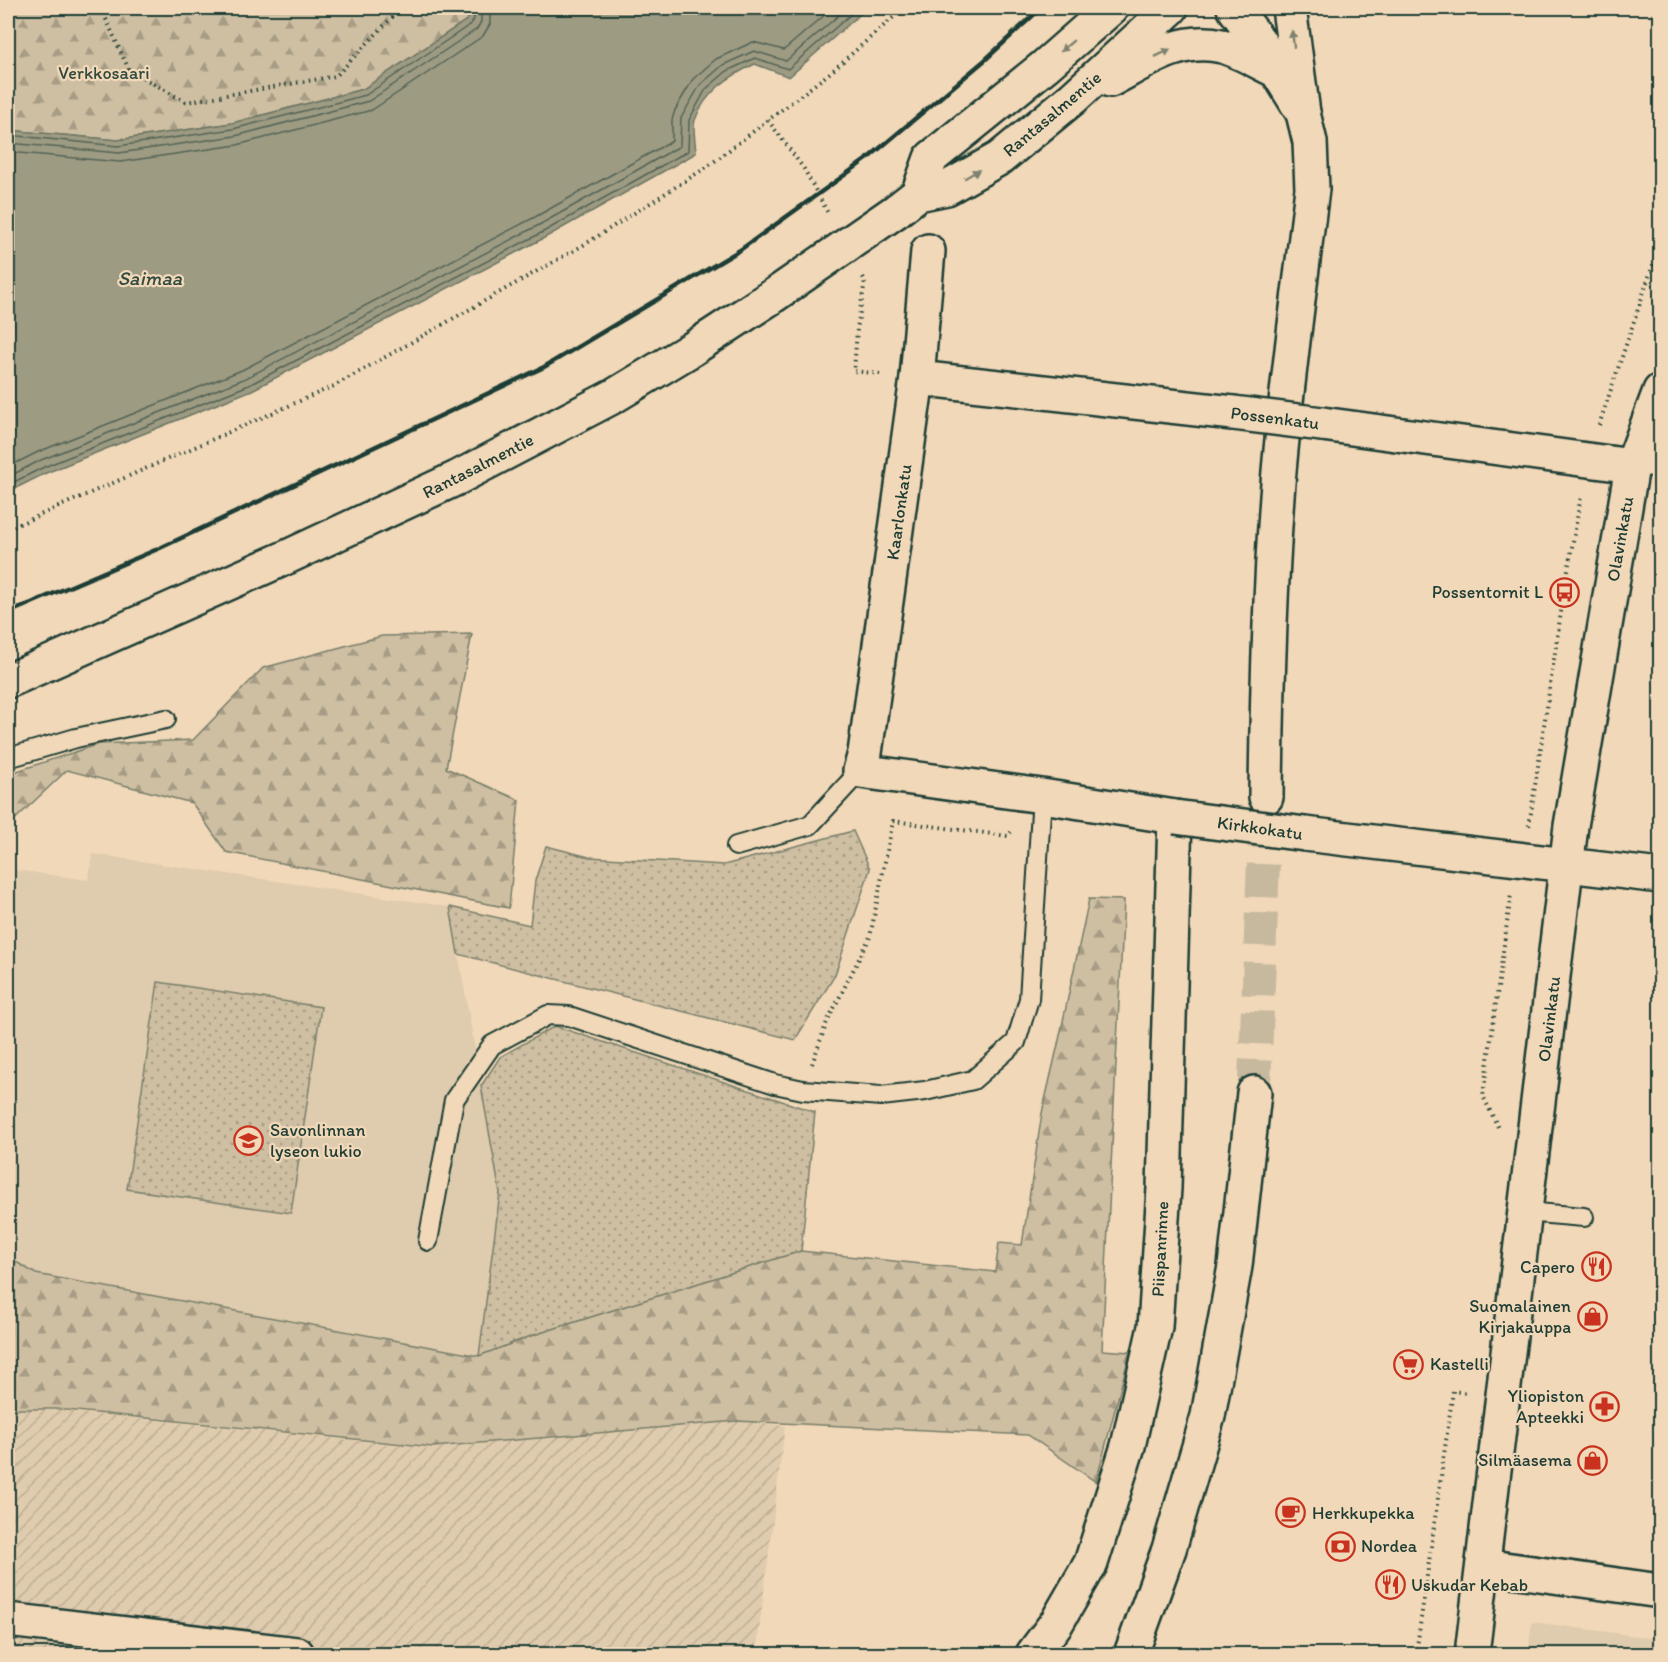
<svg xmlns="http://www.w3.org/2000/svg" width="1668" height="1662" font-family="Itim,sans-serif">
<defs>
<pattern id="industrial-furrows" width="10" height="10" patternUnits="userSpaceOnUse" patternTransform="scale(1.5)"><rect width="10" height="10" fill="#dfcbad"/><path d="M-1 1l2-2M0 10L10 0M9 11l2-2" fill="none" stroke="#bfaf95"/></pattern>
<pattern id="green-dots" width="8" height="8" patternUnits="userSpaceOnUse" patternTransform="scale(1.5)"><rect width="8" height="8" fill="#cfbfa2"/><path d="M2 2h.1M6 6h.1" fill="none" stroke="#a79c85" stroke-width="1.8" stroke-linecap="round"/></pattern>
<pattern id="forest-firs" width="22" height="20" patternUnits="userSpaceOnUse" patternTransform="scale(1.5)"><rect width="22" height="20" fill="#cfbfa2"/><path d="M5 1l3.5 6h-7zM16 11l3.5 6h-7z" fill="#a79c85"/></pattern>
</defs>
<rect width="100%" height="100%" fill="#f1d8b8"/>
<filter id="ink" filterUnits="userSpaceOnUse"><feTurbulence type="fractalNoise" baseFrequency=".0167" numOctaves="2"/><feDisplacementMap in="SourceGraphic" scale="12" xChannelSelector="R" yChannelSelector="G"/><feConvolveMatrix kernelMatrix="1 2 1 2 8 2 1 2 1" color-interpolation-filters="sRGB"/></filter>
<g filter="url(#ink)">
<g fill="#dfcbad">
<polygon points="93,854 450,907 500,1193 479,1356 36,1274 8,1257 8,869 88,880"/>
<polygon points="1532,1622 1660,1639 1660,1654 1528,1654"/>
</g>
<polygon fill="url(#industrial-furrows)" points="8,1409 53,1410 429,1448 736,1420 785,1426 756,1654 8,1654"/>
<g fill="url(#green-dots)" stroke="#777e6b" stroke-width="1.5">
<polygon points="853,831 870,869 835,975 795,1040 458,954 450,907 530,925 535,881 546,846 589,857 724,865"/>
<polygon points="158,982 321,1007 291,1213 127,1189"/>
<polygon points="555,1026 815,1112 801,1251 534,1335 479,1356 500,1193 481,1086 500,1057"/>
</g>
<g fill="url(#forest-firs)" stroke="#777e6b" stroke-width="1.5">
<polygon points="8,8 468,8 468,19 363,89 232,123 118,140 8,130"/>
<polygon points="472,634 446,768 519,800 509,908 226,852 192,803 67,770 8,826 8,774 99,744 193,740 263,668 382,636"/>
<polygon points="1089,899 1124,900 1102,1350 1130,1352 1096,1482 1028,1435 737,1421 433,1447 56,1409 8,1409 8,1257 36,1274 479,1356 534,1335 801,1251 995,1272 999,1243 1022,1245 1042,1113 1059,1040"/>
</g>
<path fill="#9e9b83" stroke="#6b7563" stroke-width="1.5" d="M468,8H867L789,77L755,64C729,76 705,92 695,120C692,129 696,144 696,153L546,237L252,390L46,473L8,492V130L118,140L232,123L363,89L468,19Z"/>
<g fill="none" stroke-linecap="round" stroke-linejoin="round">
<g stroke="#526354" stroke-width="1.5">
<polyline points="8,135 118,146 233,129 366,95 471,24 474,19 474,8"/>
<polyline points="8,143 119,153 235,136 369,101 477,29 481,22 481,8"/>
<polyline points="8,152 120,162 237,145 372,110 483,36 490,24 490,8"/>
<polyline points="8,467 38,452 242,370 535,217 672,141 672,120 675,110 693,79 716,59 753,42 784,50 833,8"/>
<polyline points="8,477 41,460 246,378 539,225 680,146 681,118 700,85 723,65 754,51 786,61 847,8"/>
<polyline points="8,485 44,467 249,385 543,232 688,151 689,120 706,89 727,71 755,58 788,69 858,8"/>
</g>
<polyline stroke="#c7b99e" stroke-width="33" stroke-dasharray="33 16" stroke-linecap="butt" points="1254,1093 1266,801"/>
<defs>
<g id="service">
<polyline points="1632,466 1660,467"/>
<polyline points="8,758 76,738 166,719"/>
<polyline points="736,846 810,825 860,771"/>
<polyline points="1525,1212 1584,1217"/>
<polyline points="428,1241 454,1100 492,1045 548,1015 569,1016 775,1084 803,1090 881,1096 925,1091 973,1080 1016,1042 1029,999 1042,796"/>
</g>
<g id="minor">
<path d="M1234,8L1258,40L1303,113L1310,142L1312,189C1300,287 1286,385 1278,483C1270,587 1267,692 1266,797"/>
<polyline points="928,251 917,378 865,753 860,771 1042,796 1175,817 1164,1188 1155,1327 1128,1446 1091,1563 1057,1622 1033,1654"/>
<polyline points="917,378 1233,413"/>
<polyline points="1322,424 1632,466"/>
<polyline points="1305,834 1660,876"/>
<polyline points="1483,1566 1660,1591"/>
<polyline points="8,1620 297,1654"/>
<polyline points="1131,1654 1169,1549 1208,1416 1235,1266 1254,1093"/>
</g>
<polyline id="secondary" points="1472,1654 1571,826 1632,466 1660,391"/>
<g id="trunk">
<polyline points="1289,8 1303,113"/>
<path d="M1110,80C1145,62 1180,36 1222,46C1241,51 1259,63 1277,71"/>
<polyline points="918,194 931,158 1045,66 1111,8"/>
<polyline points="896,211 918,194 947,188 1000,158 1073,98 1171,8"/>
<polyline points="8,681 285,558 457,478 614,396 692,349 770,298"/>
</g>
</defs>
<use href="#service" stroke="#1f3d34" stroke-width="22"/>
<use href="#minor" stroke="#1f3d34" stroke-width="38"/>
<use href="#secondary" stroke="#1f3d34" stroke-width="38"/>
<use href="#trunk" stroke="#1f3d34" stroke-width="38"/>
<g stroke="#1f3d34" stroke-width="4" stroke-dasharray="1.5 4.5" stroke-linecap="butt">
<polyline points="101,8 129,70 186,102 336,76 401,8"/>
<polyline points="768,120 804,169 829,215"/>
<polyline points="863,277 865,281 857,329 854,371 881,374"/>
<polyline points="1599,425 1660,244"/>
<polyline points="8,529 334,386 587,243 707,167 831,72 904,8"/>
<polyline points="1529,826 1564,592 1581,496"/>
<polyline points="812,1064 827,1022 870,937 893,821 1008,836 1011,832"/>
<polyline points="1498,1127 1483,1096 1511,894"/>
<polyline points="1427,1586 1446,1588"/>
<polyline points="1416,1654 1453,1391 1467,1393"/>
</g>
<use href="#service" stroke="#f1d8b8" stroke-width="18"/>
<use href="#minor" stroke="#f1d8b8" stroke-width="33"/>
<use href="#secondary" stroke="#f1d8b8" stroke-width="33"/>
<use href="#trunk" stroke="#f1d8b8" stroke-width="33"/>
<polyline stroke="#1f3d34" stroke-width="4.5" points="8,613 160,548 544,367 740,250 867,159 985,60 1041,8"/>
<defs>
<g id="minor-bridge">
<polyline points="1233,413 1322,424"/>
<polyline points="1175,817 1305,834"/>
</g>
<polyline id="trunk-bridge" points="770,298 896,211"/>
</defs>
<use href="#minor-bridge" stroke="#1f3d34" stroke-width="38" stroke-linecap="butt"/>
<use href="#trunk-bridge" stroke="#1f3d34" stroke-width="38" stroke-linecap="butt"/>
<use href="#minor-bridge" stroke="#f1d8b8" stroke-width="33"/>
<use href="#trunk-bridge" stroke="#f1d8b8" stroke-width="33"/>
</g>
<defs><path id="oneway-solid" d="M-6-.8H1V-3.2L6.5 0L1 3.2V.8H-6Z" transform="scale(1.5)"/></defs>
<g fill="#7d836f">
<use href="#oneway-solid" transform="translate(1293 39) rotate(-97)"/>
<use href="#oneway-solid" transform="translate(1067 46) rotate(139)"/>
<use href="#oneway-solid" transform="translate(1163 53) rotate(-26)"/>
<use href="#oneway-solid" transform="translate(972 174) rotate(-30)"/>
</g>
</g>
<defs>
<symbol id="bus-ring" viewBox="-11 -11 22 22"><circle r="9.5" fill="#f1d8b8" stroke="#c8321e" stroke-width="1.5"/><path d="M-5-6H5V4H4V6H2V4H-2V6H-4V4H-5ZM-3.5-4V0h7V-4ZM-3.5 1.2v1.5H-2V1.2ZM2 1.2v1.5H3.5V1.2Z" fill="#c8321e"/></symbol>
<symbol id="school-ring" viewBox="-11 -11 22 22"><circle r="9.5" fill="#f1d8b8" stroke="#c8321e" stroke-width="1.5"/><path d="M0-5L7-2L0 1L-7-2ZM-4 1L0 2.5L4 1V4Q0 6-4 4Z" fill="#c8321e"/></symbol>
<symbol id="restaurant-ring" viewBox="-11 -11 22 22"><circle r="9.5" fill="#f1d8b8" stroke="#c8321e" stroke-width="1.5"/><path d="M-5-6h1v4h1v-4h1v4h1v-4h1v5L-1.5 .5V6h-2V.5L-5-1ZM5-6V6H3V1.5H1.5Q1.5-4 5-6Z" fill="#c8321e"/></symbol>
<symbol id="shop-ring" viewBox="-11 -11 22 22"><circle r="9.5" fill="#f1d8b8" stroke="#c8321e" stroke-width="1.5"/><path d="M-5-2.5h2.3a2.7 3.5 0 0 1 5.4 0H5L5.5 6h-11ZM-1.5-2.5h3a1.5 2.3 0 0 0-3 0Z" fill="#c8321e"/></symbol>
<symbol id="supermarket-ring" viewBox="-11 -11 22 22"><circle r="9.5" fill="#f1d8b8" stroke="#c8321e" stroke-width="1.5"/><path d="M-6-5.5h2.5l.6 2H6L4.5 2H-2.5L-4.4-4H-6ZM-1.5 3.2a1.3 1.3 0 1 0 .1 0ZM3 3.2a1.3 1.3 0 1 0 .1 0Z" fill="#c8321e"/></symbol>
<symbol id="pharmacy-ring" viewBox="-11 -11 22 22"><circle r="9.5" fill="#f1d8b8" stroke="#c8321e" stroke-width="1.5"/><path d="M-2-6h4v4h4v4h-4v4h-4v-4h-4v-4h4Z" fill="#c8321e"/></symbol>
<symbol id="cafe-ring" viewBox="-11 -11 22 22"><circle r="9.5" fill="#f1d8b8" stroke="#c8321e" stroke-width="1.5"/><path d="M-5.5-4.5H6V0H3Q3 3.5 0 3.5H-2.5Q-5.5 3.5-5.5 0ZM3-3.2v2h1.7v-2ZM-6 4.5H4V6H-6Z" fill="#c8321e"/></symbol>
<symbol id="bank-ring" viewBox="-11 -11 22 22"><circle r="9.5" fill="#f1d8b8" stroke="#c8321e" stroke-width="1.5"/><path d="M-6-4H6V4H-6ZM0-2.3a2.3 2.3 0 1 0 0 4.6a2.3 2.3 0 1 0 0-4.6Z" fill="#c8321e"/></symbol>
</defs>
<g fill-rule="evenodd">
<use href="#bus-ring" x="1548" y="576" width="33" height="33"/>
<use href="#school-ring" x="232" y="1124" width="33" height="33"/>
<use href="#restaurant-ring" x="1580" y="1250" width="33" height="33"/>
<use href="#shop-ring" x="1576" y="1300" width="33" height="33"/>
<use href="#supermarket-ring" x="1392" y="1348" width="33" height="33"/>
<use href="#pharmacy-ring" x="1588" y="1390" width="33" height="33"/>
<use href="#shop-ring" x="1576" y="1444" width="33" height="33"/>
<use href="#cafe-ring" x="1274" y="1496" width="33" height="33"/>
<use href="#bank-ring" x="1324" y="1530" width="33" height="33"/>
<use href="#restaurant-ring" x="1374" y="1568" width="33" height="33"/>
</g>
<g text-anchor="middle" stroke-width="4.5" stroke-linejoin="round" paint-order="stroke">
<g font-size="18" fill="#314a3f" stroke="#f1d8b8">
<text x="104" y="79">Verkkosaari</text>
</g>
<g font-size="18" fill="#1f3d34" stroke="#f1d8b8">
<text transform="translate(1052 114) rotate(-40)" y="6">Rantasalmentie</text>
<text transform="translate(1275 418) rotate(7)" y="6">Possenkatu</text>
<text transform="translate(478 466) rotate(-27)" y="6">Rantasalmentie</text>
<text transform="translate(899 512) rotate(-82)" y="6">Kaarlonkatu</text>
<text transform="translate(1620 539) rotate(-80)" y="6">Olavinkatu</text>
<text transform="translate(1260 828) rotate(8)" y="6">Kirkkokatu</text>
<text transform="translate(1549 1019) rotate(-83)" y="6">Olavinkatu</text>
<text transform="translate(1160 1249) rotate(-87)" y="6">Piispanrinne</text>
</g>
<g font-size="18" fill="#1f3d34" stroke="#f1d8b8" text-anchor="end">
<text x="1543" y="598">Possentornit L</text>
<text x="270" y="1136" text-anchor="start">Savonlinnan<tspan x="270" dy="21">lyseon lukio</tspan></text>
<text x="1575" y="1273">Capero</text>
<text x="1571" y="1312">Suomalainen<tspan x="1571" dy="21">Kirjakauppa</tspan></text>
<text x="1430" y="1370" text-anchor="start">Kastelli</text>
<text x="1584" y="1402">Yliopiston<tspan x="1584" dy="21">Apteekki</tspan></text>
<text x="1572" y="1466">Silmäasema</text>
<text x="1312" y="1519" text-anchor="start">Herkkupekka</text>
<text x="1361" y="1552" text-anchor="start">Nordea</text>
<text x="1411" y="1591" text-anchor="start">Uskudar Kebab</text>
</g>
<g font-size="20" font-style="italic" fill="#324b40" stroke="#f1d8b8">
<text x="150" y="285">Saimaa</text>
</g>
</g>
<rect width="1668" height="1662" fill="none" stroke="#f1d8b8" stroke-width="30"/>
<rect x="15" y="15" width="1638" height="1632" fill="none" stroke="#1f3d34" stroke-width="2" filter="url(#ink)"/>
</svg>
